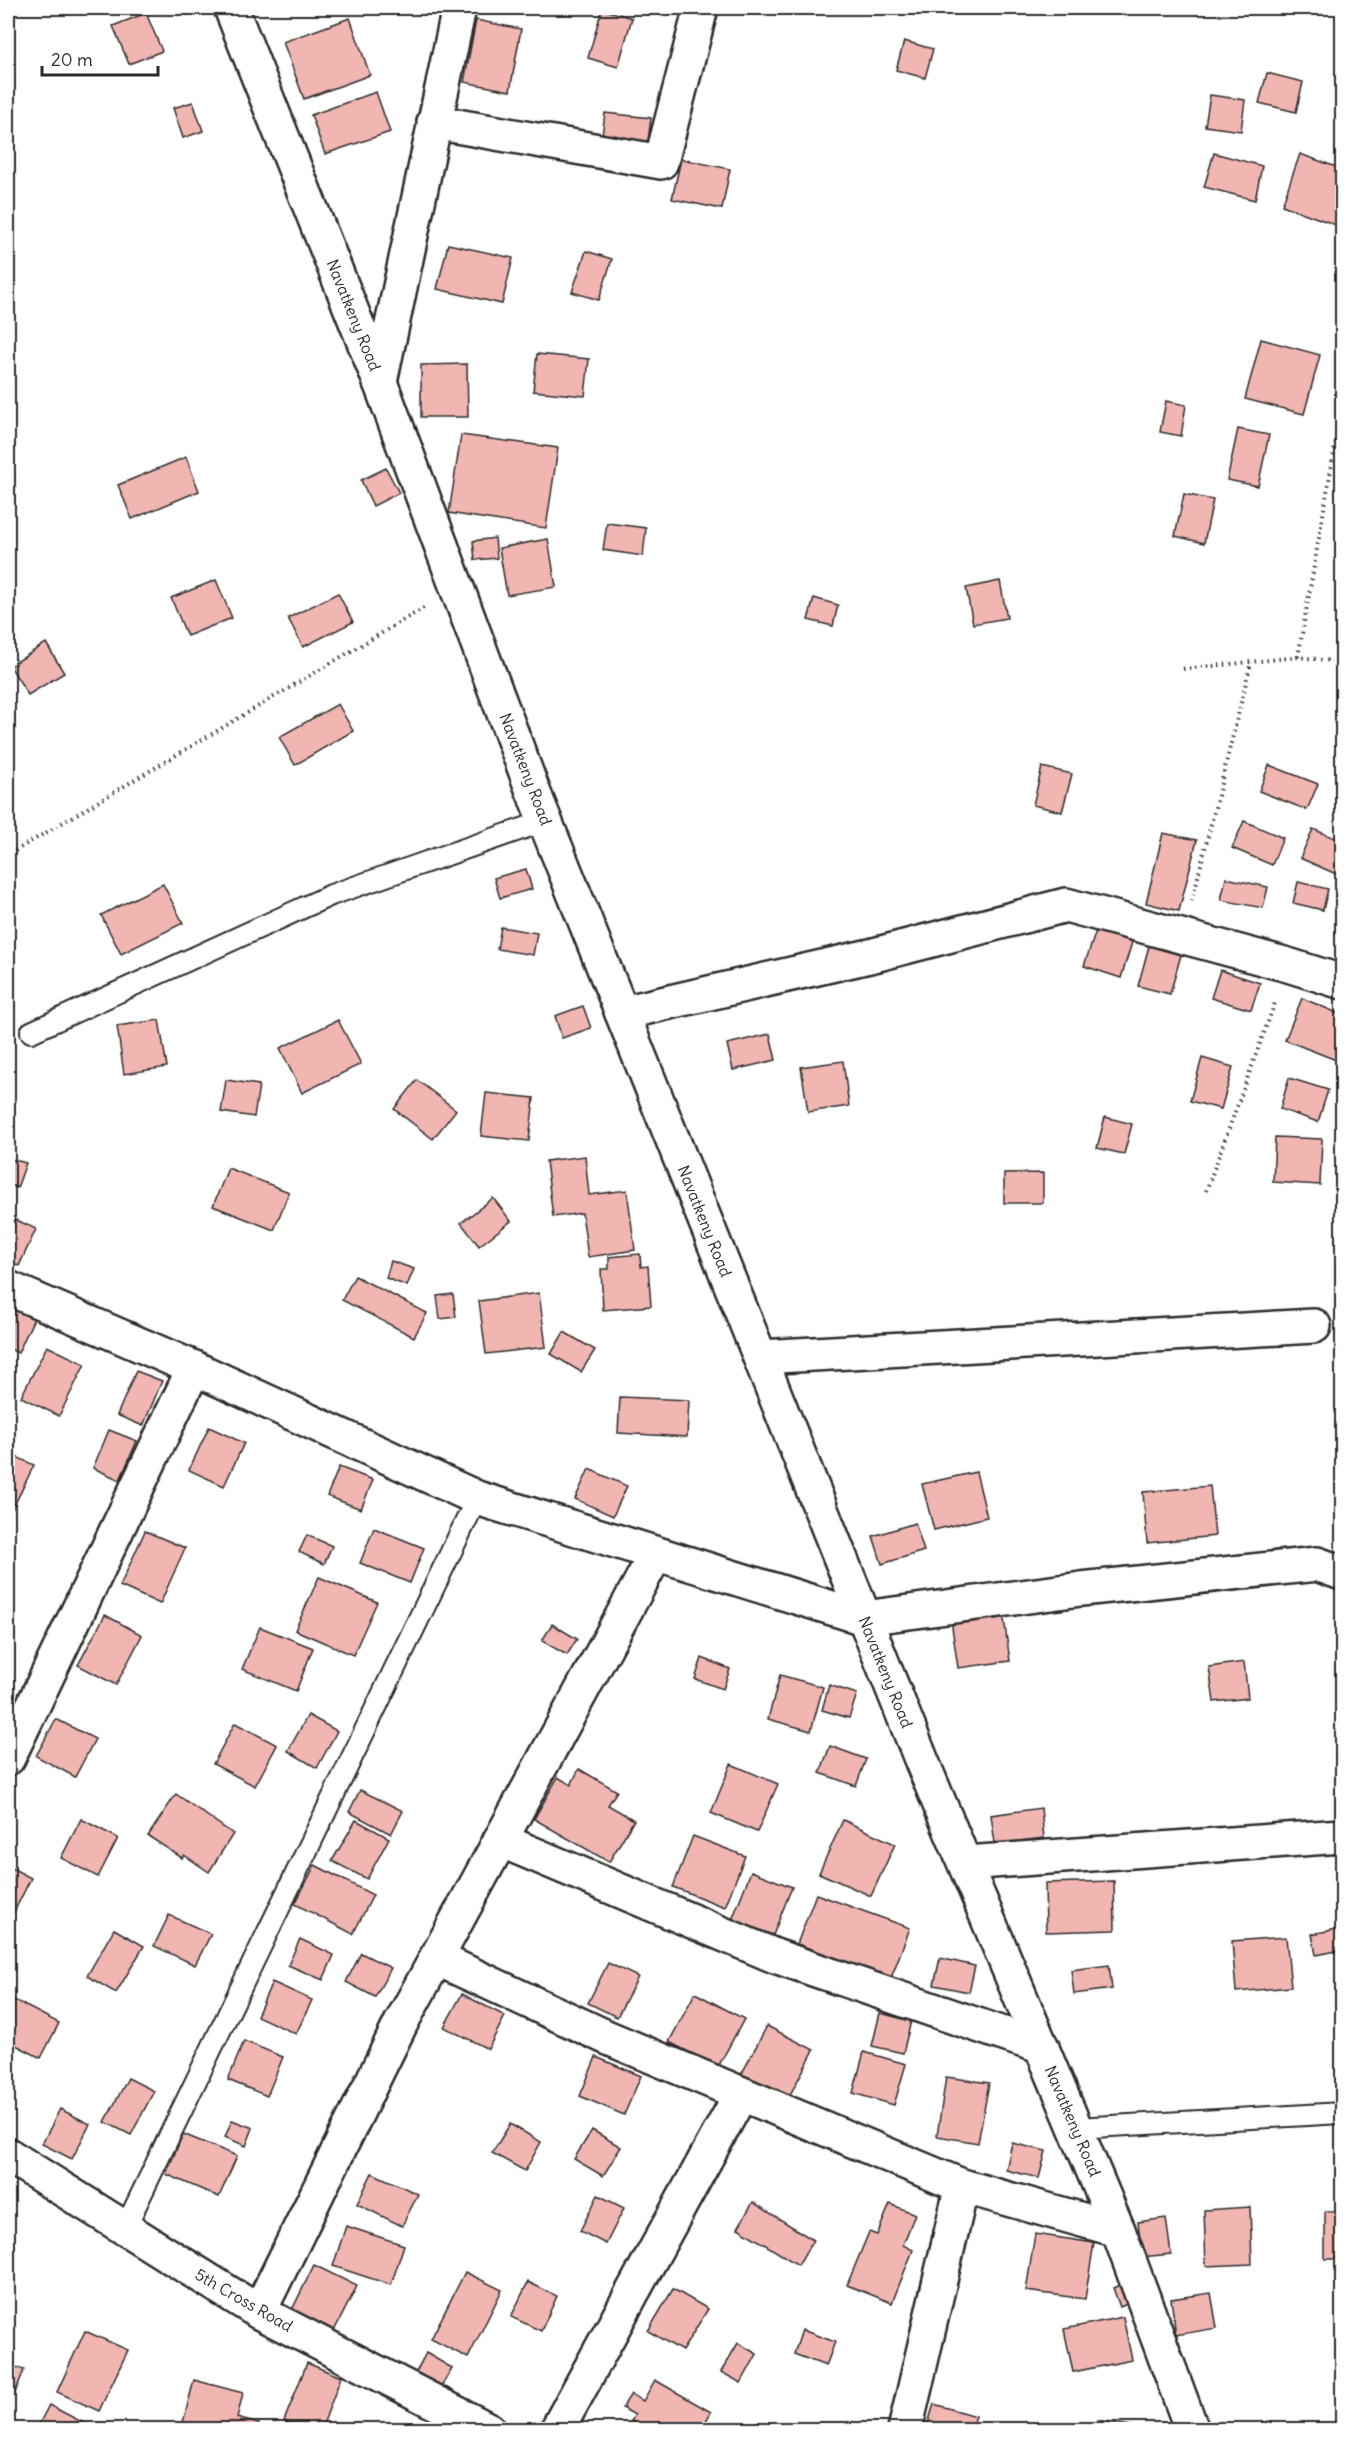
<svg xmlns="http://www.w3.org/2000/svg" width="1350" height="2437" font-family="Delius,sans-serif">
<rect width="100%" height="100%" fill="#fff"/>
<filter id="ink" filterUnits="userSpaceOnUse"><feTurbulence type="fractalNoise" baseFrequency=".0167" numOctaves="2"/><feDisplacementMap in="SourceGraphic" scale="12" xChannelSelector="R" yChannelSelector="G"/><feConvolveMatrix kernelMatrix="1 2 1 2 8 2 1 2 1" color-interpolation-filters="sRGB"/></filter>
<g filter="url(#ink)">
<g fill="#f1b6b2" stroke="#2b2b2b" stroke-width="1.5">
<polygon points="602,9 632,18 618,67 588,58"/>
<polygon points="146,13 162,51 129,64 113,26"/>
<polygon points="350,18 370,75 304,99 283,42"/>
<polygon points="476,20 521,29 510,91 464,82"/>
<polygon points="904,41 933,49 925,78 896,70"/>
<polygon points="1267,73 1303,82 1296,112 1259,103"/>
<polygon points="376,92 390,132 325,154 311,115"/>
<polygon points="1210,95 1245,100 1241,131 1205,126"/>
<polygon points="193,102 203,131 183,138 173,108"/>
<polygon points="605,113 651,118 647,149 601,144"/>
<polygon points="1214,153 1262,166 1255,200 1204,187"/>
<polygon points="1300,154 1342,169 1342,207 1336,225 1282,205"/>
<polygon points="681,159 730,169 722,209 672,199"/>
<polygon points="448,244 513,258 502,304 437,289"/>
<polygon points="586,251 612,259 599,300 572,292"/>
<polygon points="1261,339 1320,355 1304,414 1245,399"/>
<polygon points="537,354 589,359 585,396 533,391"/>
<polygon points="467,364 468,417 421,417 421,365"/>
<polygon points="1166,401 1186,405 1181,436 1160,432"/>
<polygon points="1238,429 1269,435 1258,486 1227,480"/>
<polygon points="461,435 558,448 546,528 449,513"/>
<polygon points="186,457 199,491 132,519 118,485"/>
<polygon points="386,468 399,493 373,506 361,480"/>
<polygon points="1184,494 1213,500 1204,543 1175,536"/>
<polygon points="607,523 646,528 643,556 603,550"/>
<polygon points="495,538 497,558 475,560 473,541"/>
<polygon points="548,539 556,587 507,595 499,548"/>
<polygon points="216,580 232,618 187,636 171,598"/>
<polygon points="1000,581 1007,618 973,624 966,588"/>
<polygon points="338,593 353,622 303,647 288,618"/>
<polygon points="814,598 838,605 833,626 808,620"/>
<polygon points="46,643 64,673 28,695 10,666"/>
<polygon points="338,704 353,731 295,765 279,737"/>
<polygon points="1269,765 1318,784 1307,810 1259,791"/>
<polygon points="1042,767 1072,774 1062,812 1033,805"/>
<polygon points="1244,821 1283,838 1272,865 1232,848"/>
<polygon points="1313,829 1342,841 1342,860 1336,874 1300,858"/>
<polygon points="1163,833 1197,840 1179,911 1146,903"/>
<polygon points="526,869 532,889 500,898 494,878"/>
<polygon points="1226,878 1268,887 1263,908 1221,900"/>
<polygon points="1298,882 1328,889 1323,910 1293,903"/>
<polygon points="163,884 183,923 121,954 101,915"/>
<polygon points="501,927 537,933 533,955 497,949"/>
<polygon points="1097,928 1133,939 1121,978 1084,966"/>
<polygon points="1149,946 1181,955 1170,994 1138,986"/>
<polygon points="1220,970 1260,983 1251,1010 1211,998"/>
<polygon points="1302,998 1342,1015 1342,1044 1336,1060 1285,1040"/>
<polygon points="583,1006 591,1028 562,1038 555,1016"/>
<polygon points="159,1020 167,1067 124,1074 117,1026"/>
<polygon points="338,1020 361,1064 302,1093 280,1048"/>
<polygon points="770,1034 776,1060 733,1070 727,1044"/>
<polygon points="1202,1058 1233,1067 1221,1109 1190,1101"/>
<polygon points="843,1061 849,1106 808,1112 801,1067"/>
<polygon points="1289,1078 1328,1090 1318,1122 1280,1109"/>
<polygon points="226,1080 259,1085 254,1117 221,1112"/>
<polygon points="417,1080 456,1110 433,1139 394,1109"/>
<polygon points="486,1093 534,1098 529,1141 481,1136"/>
<polygon points="1105,1117 1132,1124 1124,1154 1097,1148"/>
<polygon points="1275,1137 1322,1139 1320,1185 1273,1182"/>
<polygon points="585,1156 589,1195 627,1190 635,1250 588,1257 582,1213 553,1217 546,1161"/>
<polygon points="8,1158 26,1163 17,1188 8,1184"/>
<polygon points="228,1168 289,1192 274,1230 213,1206"/>
<polygon points="1043,1173 1043,1203 1004,1203 1004,1174"/>
<polygon points="493,1198 511,1221 479,1246 461,1223"/>
<polygon points="8,1216 36,1229 19,1266 8,1261"/>
<polygon points="640,1254 641,1267 648,1266 651,1306 603,1310 601,1269 609,1269 609,1257"/>
<polygon points="391,1261 414,1269 407,1286 386,1278"/>
<polygon points="355,1276 427,1313 414,1337 342,1300"/>
<polygon points="539,1293 546,1347 486,1354 479,1301"/>
<polygon points="453,1294 456,1317 440,1319 437,1296"/>
<polygon points="8,1306 34,1318 18,1353 8,1348"/>
<polygon points="564,1332 595,1350 581,1372 551,1354"/>
<polygon points="47,1346 85,1364 59,1416 21,1397"/>
<polygon points="136,1371 162,1381 143,1426 117,1415"/>
<polygon points="620,1397 689,1400 687,1437 618,1433"/>
<polygon points="209,1427 244,1443 224,1486 189,1470"/>
<polygon points="109,1430 137,1441 120,1480 93,1468"/>
<polygon points="8,1453 34,1465 8,1518"/>
<polygon points="339,1467 373,1480 361,1509 327,1496"/>
<polygon points="589,1469 627,1486 613,1516 575,1499"/>
<polygon points="976,1472 987,1517 934,1530 922,1484"/>
<polygon points="1210,1486 1215,1536 1147,1543 1143,1492"/>
<polygon points="915,1523 924,1551 882,1564 873,1536"/>
<polygon points="374,1528 424,1548 410,1583 360,1563"/>
<polygon points="145,1531 185,1548 160,1604 120,1586"/>
<polygon points="307,1535 332,1546 324,1564 299,1552"/>
<polygon points="319,1577 377,1602 353,1655 295,1630"/>
<polygon points="1003,1612 1010,1661 958,1668 951,1620"/>
<polygon points="105,1615 142,1635 116,1685 78,1665"/>
<polygon points="552,1624 577,1639 567,1655 542,1641"/>
<polygon points="260,1627 313,1648 296,1691 242,1669"/>
<polygon points="702,1658 730,1669 723,1689 695,1679"/>
<polygon points="1244,1662 1248,1698 1214,1702 1209,1667"/>
<polygon points="780,1675 823,1687 811,1731 768,1719"/>
<polygon points="829,1685 857,1694 849,1718 822,1710"/>
<polygon points="308,1715 337,1731 317,1768 288,1751"/>
<polygon points="56,1719 95,1739 75,1777 36,1756"/>
<polygon points="235,1723 277,1745 255,1786 213,1764"/>
<polygon points="830,1746 866,1759 856,1786 820,1773"/>
<polygon points="731,1764 778,1784 757,1832 711,1813"/>
<polygon points="579,1769 617,1791 608,1805 634,1820 609,1862 534,1819 558,1777 571,1785"/>
<polygon points="360,1790 403,1811 391,1834 349,1812"/>
<polygon points="176,1794 233,1834 209,1872 184,1855 182,1858 148,1836"/>
<polygon points="1041,1808 1044,1838 995,1844 991,1815"/>
<polygon points="81,1819 118,1838 98,1877 61,1858"/>
<polygon points="356,1820 389,1838 367,1879 332,1861"/>
<polygon points="843,1820 895,1844 871,1896 819,1873"/>
<polygon points="693,1836 745,1856 725,1907 673,1887"/>
<polygon points="315,1865 373,1895 353,1934 295,1904"/>
<polygon points="8,1866 31,1878 9,1922 8,1921"/>
<polygon points="751,1871 792,1887 773,1935 732,1920"/>
<polygon points="1114,1881 1115,1930 1046,1932 1045,1883"/>
<polygon points="816,1894 910,1928 891,1978 797,1944"/>
<polygon points="169,1915 211,1934 195,1965 154,1946"/>
<polygon points="1342,1928 1342,1950 1316,1955 1312,1934"/>
<polygon points="114,1929 144,1946 116,1993 87,1976"/>
<polygon points="1286,1937 1291,1987 1236,1992 1232,1941"/>
<polygon points="300,1939 334,1955 323,1980 288,1965"/>
<polygon points="361,1953 391,1968 375,1997 346,1982"/>
<polygon points="940,1958 975,1966 969,1992 934,1985"/>
<polygon points="608,1963 638,1977 617,2017 588,2003"/>
<polygon points="1109,1965 1112,1989 1074,1994 1071,1970"/>
<polygon points="272,1982 312,2000 296,2034 257,2016"/>
<polygon points="695,1993 744,2019 718,2067 669,2042"/>
<polygon points="462,1994 505,2016 488,2049 444,2027"/>
<polygon points="14,2000 59,2023 41,2058 8,2041 8,2014"/>
<polygon points="880,2013 911,2021 903,2053 872,2046"/>
<polygon points="767,2026 814,2050 786,2102 740,2077"/>
<polygon points="244,2041 283,2057 267,2096 228,2080"/>
<polygon points="864,2052 906,2064 894,2105 853,2093"/>
<polygon points="596,2057 641,2076 624,2115 580,2096"/>
<polygon points="946,2077 989,2083 978,2143 937,2136"/>
<polygon points="128,2078 154,2091 131,2135 105,2122"/>
<polygon points="60,2109 90,2124 72,2159 42,2144"/>
<polygon points="232,2120 253,2128 246,2146 225,2137"/>
<polygon points="510,2124 541,2142 525,2171 492,2153"/>
<polygon points="592,2130 621,2147 603,2176 574,2159"/>
<polygon points="183,2134 237,2156 219,2197 166,2174"/>
<polygon points="1012,2143 1046,2151 1039,2178 1006,2170"/>
<polygon points="372,2173 418,2194 402,2226 357,2204"/>
<polygon points="598,2195 624,2208 606,2244 580,2231"/>
<polygon points="753,2202 813,2240 798,2265 738,2228"/>
<polygon points="890,2204 915,2214 903,2245 913,2250 892,2303 847,2285 869,2232 877,2235"/>
<polygon points="1250,2207 1252,2264 1206,2266 1204,2210"/>
<rect x="1325" y="2211" width="17" height="48"/>
<polygon points="1166,2218 1171,2254 1142,2257 1138,2222"/>
<polygon points="346,2226 404,2245 391,2285 333,2266"/>
<polygon points="1035,2234 1094,2243 1085,2299 1026,2291"/>
<polygon points="314,2265 357,2286 334,2331 292,2310"/>
<polygon points="465,2272 502,2290 468,2358 431,2339"/>
<polygon points="1129,2281 1137,2300 1120,2307 1113,2288"/>
<polygon points="528,2282 557,2296 541,2331 511,2317"/>
<polygon points="673,2289 708,2309 682,2351 648,2331"/>
<polygon points="1211,2293 1217,2328 1176,2335 1171,2299"/>
<polygon points="1123,2317 1132,2360 1073,2372 1064,2329"/>
<polygon points="802,2330 835,2342 826,2366 794,2354"/>
<polygon points="85,2331 128,2350 99,2411 57,2392"/>
<polygon points="738,2343 757,2354 741,2383 721,2372"/>
<polygon points="426,2353 452,2368 439,2390 414,2376"/>
<polygon points="307,2363 341,2377 321,2430 305,2430 284,2421"/>
<polygon points="8,2364 24,2370 11,2403 8,2402"/>
<polygon points="194,2380 243,2393 237,2418 259,2424 257,2430 181,2430"/>
<polygon points="655,2380 711,2412 701,2430 645,2430 631,2421 635,2415 622,2408 631,2394 643,2401"/>
<polygon points="934,2404 975,2416 970,2430 926,2430"/>
<polygon points="49,2405 84,2423 81,2430 36,2430"/>
<polygon points="1097,2420 1153,2430 1096,2430"/>
</g>
<g fill="none" stroke-linecap="round" stroke-linejoin="round">
<defs>
<g id="lane">
<polyline points="31,1032 331,895 545,821"/>
<polyline points="1076,2128 1342,2113"/>
<polyline points="125,2228 477,1498"/>
</g>
<g id="street">
<polyline points="231,8 380,382 533,791 923,1764 1118,2230 1192,2430"/>
<polyline points="434,122 661,162 701,8"/>
<polyline points="380,382 459,8"/>
<polyline points="622,1013 874,955 1066,905 1288,965 1342,982"/>
<polyline points="8,1288 194,1368 477,1498 864,1618 1081,1589 1317,1564 1342,1573"/>
<polyline points="760,1357 1314,1326"/>
<polyline points="8,1758 194,1368"/>
<polyline points="500,1840 775,1956 1042,2047"/>
<polyline points="965,1863 1342,1836"/>
<polyline points="436,1958 606,2037 962,2186 1118,2230"/>
<polyline points="8,2155 259,2312 489,2430"/>
<polyline points="259,2312 401,2023 656,1554"/>
<polyline points="557,2430 741,2094"/>
<polyline points="905,2430 962,2186"/>
</g>
</defs>
<use href="#lane" stroke="#2b2b2b" stroke-width="24"/>
<use href="#street" stroke="#2b2b2b" stroke-width="38"/>
<g stroke="#2b2b2b" stroke-width="4" stroke-dasharray="1.5 4.5" stroke-linecap="butt">
<polyline points="1298,657 1342,407"/>
<polyline points="1183,669 1298,657 1342,662"/>
<polyline points="10,854 427,606"/>
<polyline points="1192,901 1251,662"/>
<polyline points="1206,1191 1276,1000"/>
</g>
<use href="#lane" stroke="#fff" stroke-width="20"/>
<use href="#street" stroke="#fff" stroke-width="33"/>
</g>
</g>
<g text-anchor="middle" stroke-width="5" stroke-linejoin="round" paint-order="stroke">
<g font-size="16" fill="#2b2b2b" stroke="#fff">
<text transform="translate(354 315) rotate(68)" y="6">Navatkeny Road</text>
<text transform="translate(526 769) rotate(69)" y="6">Navatkeny Road</text>
<text transform="translate(705 1221) rotate(68)" y="6">Navatkeny Road</text>
<text transform="translate(886 1672) rotate(68)" y="6">Navatkeny Road</text>
<text transform="translate(1073 2121) rotate(67)" y="6">Navatkeny Road</text>
<text transform="translate(244 2300) rotate(30)" y="6">5th Cross Road</text>
</g>
</g>
<rect width="1350" height="2437" fill="none" stroke="#fff" stroke-width="30"/>
<rect x="15" y="15" width="1320" height="2407" fill="none" stroke="#2b2b2b" stroke-width="2" filter="url(#ink)"/>
<path d="M42 66v9h116v-9" fill="none" stroke="#2b2b2b" stroke-width="3"/>
<text x="51" y="66" font-size="18" fill="#2b2b2b" stroke="#ffffff" stroke-width="4.5" paint-order="stroke">20 m</text>
</svg>
